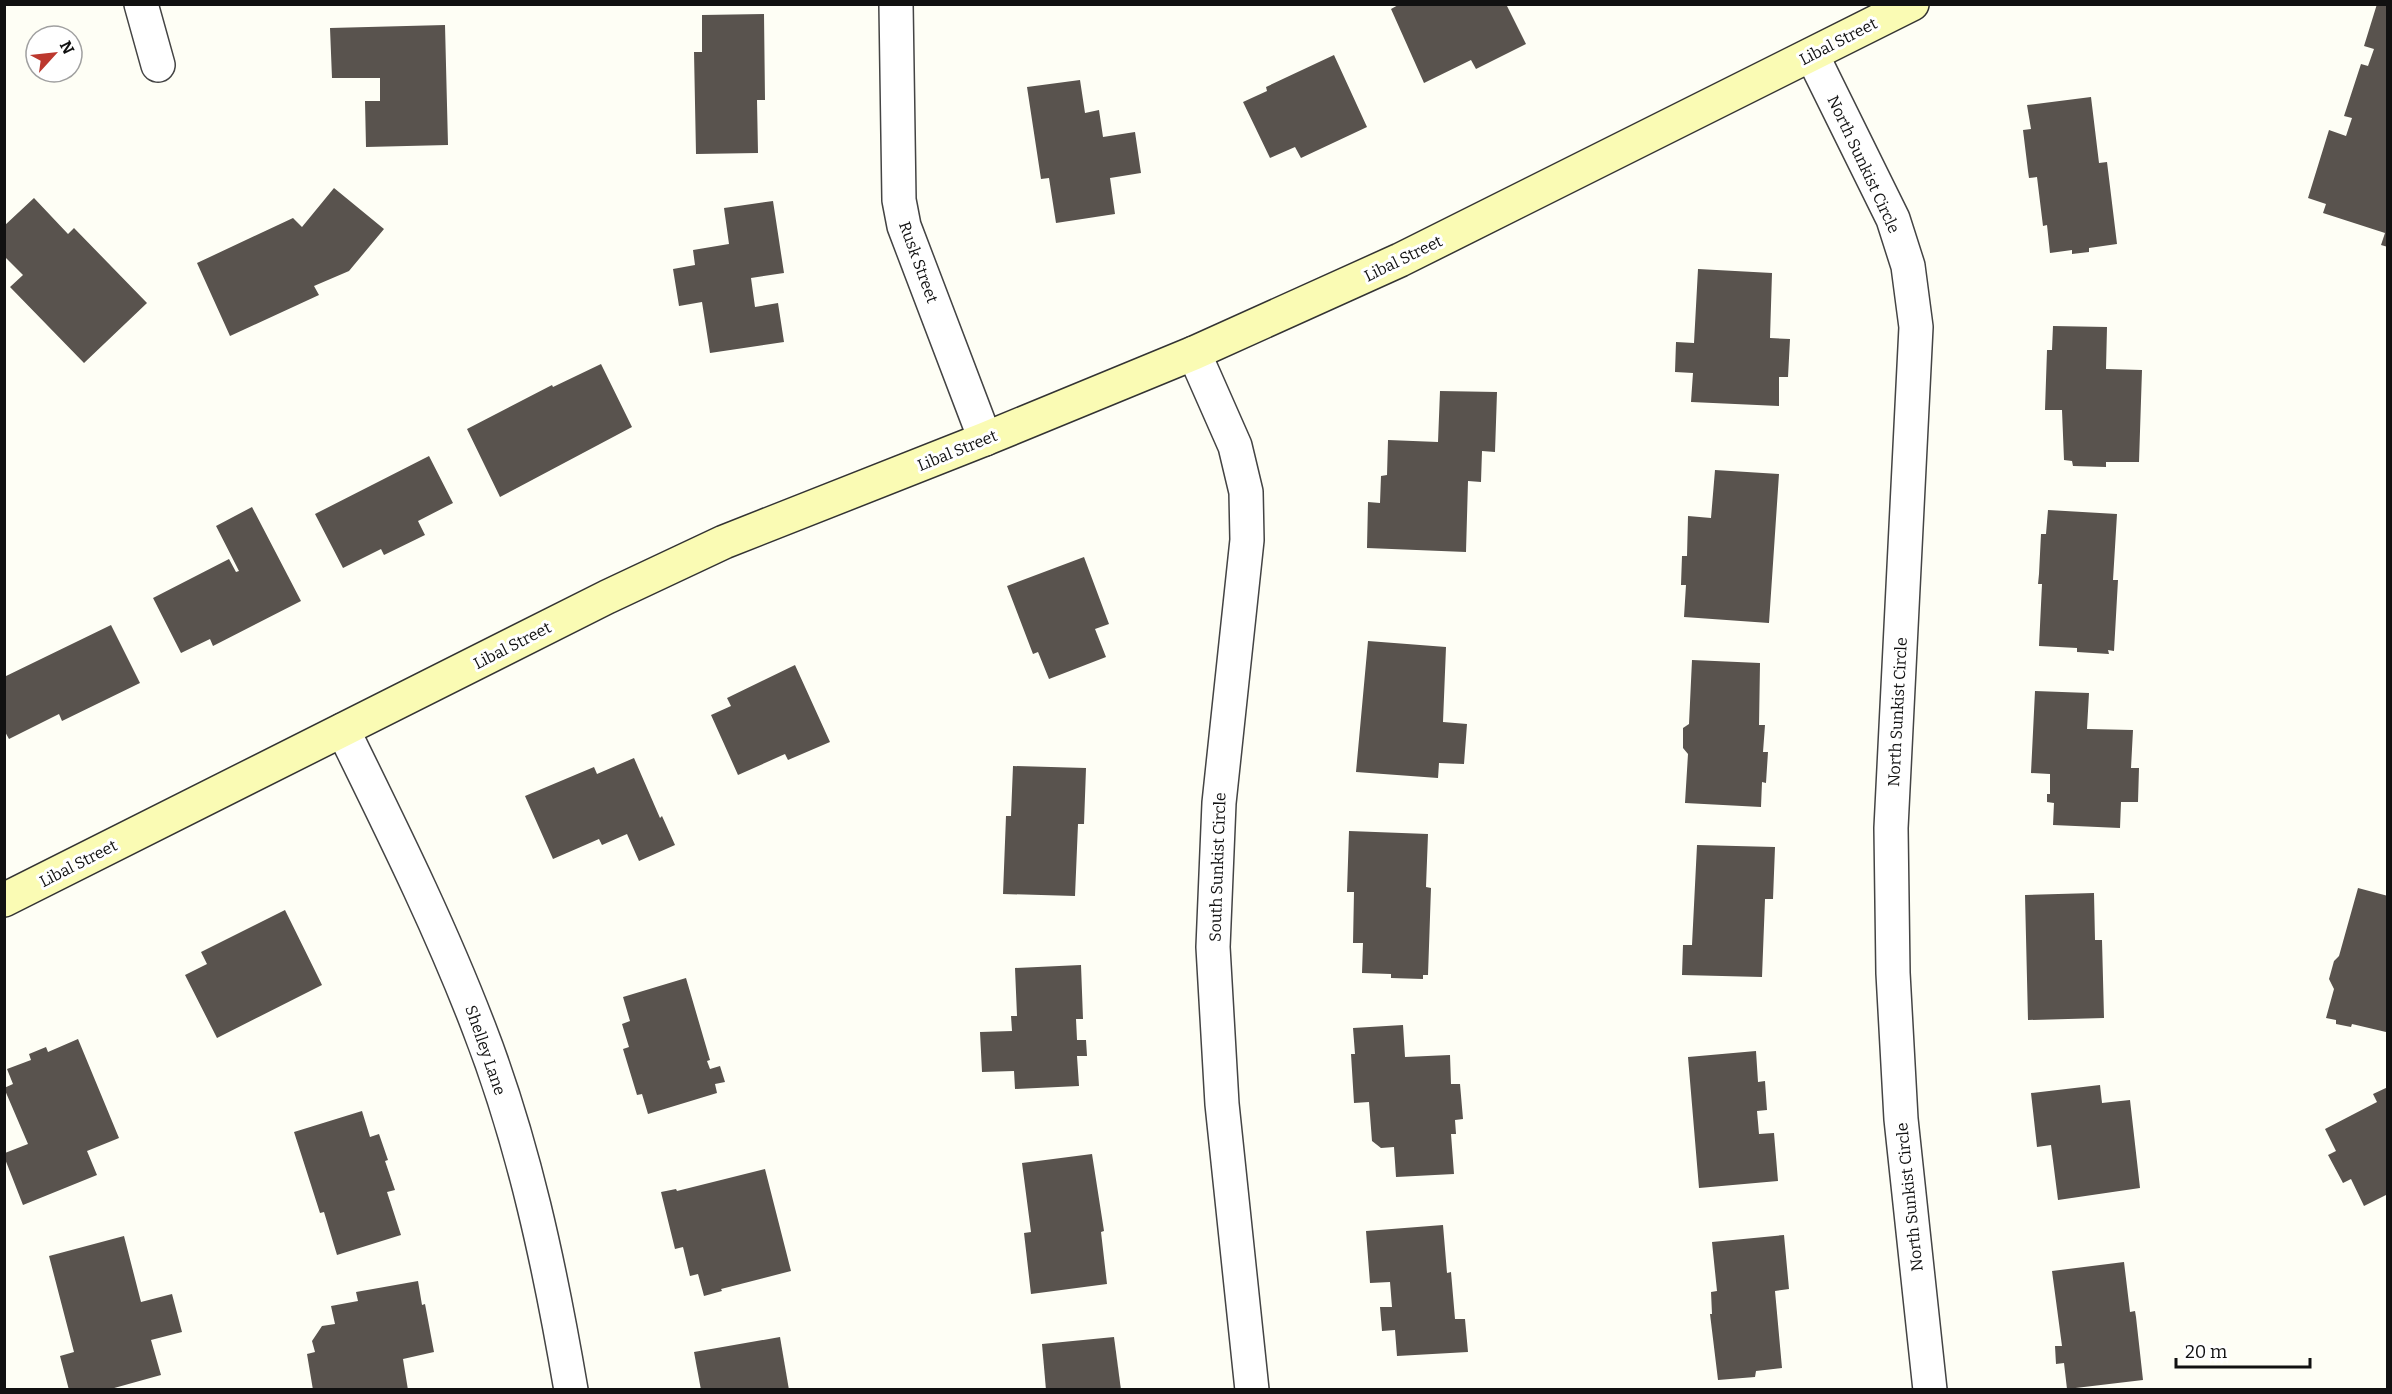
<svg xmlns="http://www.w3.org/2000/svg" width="2392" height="1394" font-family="Bitter,serif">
<rect width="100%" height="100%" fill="#fefef5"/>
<g fill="#59534e">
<polygon points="1400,4 1506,4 1526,44 1476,69 1471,60 1424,83 1391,9"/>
<polygon points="2377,4 2388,4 2388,247 2381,245 2385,233 2323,213 2326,204 2308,198 2329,130 2346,136 2352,118 2344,116 2361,64 2368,66 2374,49 2364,46"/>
<polygon points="764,14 765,100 757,100 758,153 696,154 694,52 702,52 702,15"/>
<polygon points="445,25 448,145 366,147 365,101 380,101 380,78 332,78 330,28"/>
<polygon points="1334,55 1367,127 1301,158 1295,147 1270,158 1243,102 1267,91 1266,87"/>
<polygon points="1080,80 1085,113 1099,110 1103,137 1135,132 1141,173 1110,178 1115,214 1056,223 1049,178 1041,179 1027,87"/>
<polygon points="2091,97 2099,163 2107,162 2117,244 2089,248 2089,252 2072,254 2072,250 2050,253 2047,225 2043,226 2037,177 2029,178 2028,171 2023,130 2031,129 2027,105"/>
<polygon points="334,188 384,229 349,271 314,286 319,295 230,336 197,263 293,218 302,227"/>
<polygon points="34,198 68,234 74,228 147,303 84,363 10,287 23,275 4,256 4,226"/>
<polygon points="773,201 784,273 751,278 755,307 778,303 784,342 710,353 702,302 679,306 673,269 695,265 693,250 729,244 724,208"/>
<polygon points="1698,269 1772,273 1770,338 1790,339 1788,377 1779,377 1779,406 1691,402 1693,373 1675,372 1676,342 1694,343"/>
<polygon points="2053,326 2107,327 2106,369 2142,370 2139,462 2106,462 2106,467 2073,466 2072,461 2064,460 2062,410 2045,410 2047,350 2052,350"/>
<polygon points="601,364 632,427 500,497 467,429 552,385 553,387"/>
<polygon points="1440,391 1497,392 1495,452 1482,451 1481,482 1468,481 1466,552 1367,548 1368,502 1380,503 1381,476 1387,475 1388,440 1438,442"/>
<polygon points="429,456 453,503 418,521 425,535 384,555 381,549 343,568 315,514"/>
<polygon points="1715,470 1779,474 1769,623 1684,617 1686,585 1681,585 1682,556 1687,556 1688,516 1711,518"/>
<polygon points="252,507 301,601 213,646 210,639 181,653 153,598 229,559 236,572 239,571 216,526"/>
<polygon points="2048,510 2117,514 2113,580 2118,580 2114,651 2108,650 2109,654 2077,652 2077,648 2039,646 2042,584 2038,584 2039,574 2041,534 2046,534"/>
<polygon points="1084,557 1109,624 1095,629 1106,657 1049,679 1038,652 1033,654 1007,586"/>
<polygon points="111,625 140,683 62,721 59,714 9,739 4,730 4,677"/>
<polygon points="1368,641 1446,647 1443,722 1467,724 1464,764 1439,763 1438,778 1356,772"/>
<polygon points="1692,660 1760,663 1759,725 1765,725 1763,752 1768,752 1766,783 1762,782 1761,807 1685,803 1688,754 1683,748 1683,728 1689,724"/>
<polygon points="795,665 830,742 788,760 785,754 738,775 711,715 731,706 727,698"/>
<polygon points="2035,691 2089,693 2087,729 2133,730 2131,768 2139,768 2138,802 2121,802 2120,828 2053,825 2054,803 2047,802 2047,794 2050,794 2050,774 2031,773"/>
<polygon points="634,758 660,818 662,816 675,845 639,861 627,834 602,845 599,839 553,859 525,796 594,767 597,774"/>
<polygon points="1013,766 1086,768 1084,824 1078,824 1075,896 1003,894 1006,816 1011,816"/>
<polygon points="1349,831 1428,834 1426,887 1431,888 1428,975 1423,975 1423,979 1391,978 1391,974 1362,973 1363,943 1353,943 1354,892 1347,892"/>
<polygon points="1697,845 1775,847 1773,899 1765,899 1762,977 1682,975 1683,945 1692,945"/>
<polygon points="2358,888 2388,896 2386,1032 2352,1024 2351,1027 2336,1024 2336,1020 2326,1018 2334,989 2329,979 2334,961 2339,956"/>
<polygon points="2094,893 2095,940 2102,940 2104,1018 2028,1020 2025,895"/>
<polygon points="285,910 322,985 217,1038 185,975 207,964 201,952"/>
<polygon points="1081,965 1083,1019 1076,1019 1077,1040 1086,1040 1087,1056 1077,1056 1079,1086 1015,1089 1014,1071 982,1072 980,1032 1012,1031 1011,1016 1017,1016 1015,968"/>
<polygon points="686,978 710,1060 707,1061 710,1069 720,1066 725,1082 715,1084 717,1093 648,1114 642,1094 637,1095 623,1049 629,1047 622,1024 630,1021 623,997"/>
<polygon points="1403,1025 1405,1057 1450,1055 1451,1084 1460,1084 1463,1119 1455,1120 1456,1134 1451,1134 1454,1174 1396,1177 1394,1147 1381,1148 1372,1141 1369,1102 1354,1103 1351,1054 1355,1054 1353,1028"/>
<polygon points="78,1039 119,1138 87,1151 97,1175 23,1205 5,1159 5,1153 28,1144 4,1088 13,1084 7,1069 31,1060 29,1054 46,1047 48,1052"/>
<polygon points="1756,1051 1758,1082 1765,1081 1767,1110 1757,1111 1759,1134 1774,1133 1778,1181 1699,1188 1688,1057"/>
<polygon points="2100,1085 2102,1103 2130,1100 2140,1188 2058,1200 2051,1145 2037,1147 2031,1093"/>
<polygon points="2388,1087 2388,1194 2364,1206 2351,1179 2343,1183 2328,1155 2336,1151 2325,1129 2377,1102 2373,1094"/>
<polygon points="362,1111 370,1137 379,1134 388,1160 385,1161 395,1190 387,1192 401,1235 337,1255 324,1212 320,1213 294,1132"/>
<polygon points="1092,1154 1104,1231 1101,1232 1107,1284 1031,1294 1024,1233 1031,1232 1022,1163"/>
<polygon points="765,1169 791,1271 721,1289 722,1291 704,1296 698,1274 690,1276 683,1247 675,1249 661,1192 676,1189 677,1191"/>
<polygon points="1443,1225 1447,1273 1451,1272 1455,1319 1465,1319 1468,1352 1397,1356 1395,1330 1382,1331 1380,1307 1392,1307 1390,1282 1370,1283 1366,1231"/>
<polygon points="1784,1235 1789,1289 1775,1291 1782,1368 1756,1371 1755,1377 1718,1380 1710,1314 1712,1314 1711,1292 1717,1291 1712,1242"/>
<polygon points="124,1236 141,1302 172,1294 182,1332 151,1340 161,1375 107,1390 69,1390 60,1356 74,1352 49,1256"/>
<polygon points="2124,1262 2130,1312 2135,1311 2136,1317 2143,1380 2067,1389 2064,1363 2056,1364 2055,1346 2062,1346 2052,1271"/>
<polygon points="418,1281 422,1305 425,1304 434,1352 403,1359 408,1390 313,1390 307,1354 315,1352 312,1341 322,1326 335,1324 331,1306 358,1301 356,1292"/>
<polygon points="780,1337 789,1390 701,1390 694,1352"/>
<polygon points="1114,1337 1121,1390 1046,1390 1042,1344"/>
</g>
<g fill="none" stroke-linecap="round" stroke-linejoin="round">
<defs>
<g id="street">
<polyline points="141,4 158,65"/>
<polyline points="896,4 899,200 904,226 985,439"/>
<polyline points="1812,55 1893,219 1908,266 1916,327 1891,828 1893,973 1901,1119 1930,1390"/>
<polyline points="1194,353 1235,446 1246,492 1247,540 1219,803 1213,947 1222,1104 1252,1390"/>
<path d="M343,730C391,828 440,926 479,1028C524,1144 550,1267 571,1390"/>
</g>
<polyline id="secondary" points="4,900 607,597 724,542 985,439 1194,353 1400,260 1912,4"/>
</defs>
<use href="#street" stroke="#444" stroke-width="36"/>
<use href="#secondary" stroke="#333" stroke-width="36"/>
<use href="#street" stroke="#fff" stroke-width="33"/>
<use href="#secondary" stroke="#fafbb4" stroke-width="33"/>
</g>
<g text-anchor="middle" stroke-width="6" stroke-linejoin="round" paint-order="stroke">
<g font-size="16" fill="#111" stroke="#fff">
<text transform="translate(1838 41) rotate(-27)" y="6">Libal Street</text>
<text transform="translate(1864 164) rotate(65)" y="6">North Sunkist Circle</text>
<text transform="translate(1403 258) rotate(-26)" y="6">Libal Street</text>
<text transform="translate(919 262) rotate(70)" y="6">Rusk Street</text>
<text transform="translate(957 450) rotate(-22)" y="6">Libal Street</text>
<text transform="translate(512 645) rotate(-27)" y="6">Libal Street</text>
<text transform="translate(1897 712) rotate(-87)" y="6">North Sunkist Circle</text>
<text transform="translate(78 863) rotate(-27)" y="6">Libal Street</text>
<text transform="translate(1217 867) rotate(-88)" y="6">South Sunkist Circle</text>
<text transform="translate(486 1050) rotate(71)" y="6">Shelley Lane</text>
<text transform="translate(1909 1197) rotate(-96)" y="6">North Sunkist Circle</text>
</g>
</g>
<rect width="2392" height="1394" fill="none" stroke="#111111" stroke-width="12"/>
<g transform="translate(54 54) rotate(63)"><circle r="28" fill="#ffffff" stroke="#a0a0a0" stroke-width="1.5"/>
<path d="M0-4.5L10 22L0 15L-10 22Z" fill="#bc382e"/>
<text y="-9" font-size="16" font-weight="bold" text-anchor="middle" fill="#111111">N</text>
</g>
<path d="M2176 1358v9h134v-9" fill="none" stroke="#111111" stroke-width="3"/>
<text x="2185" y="1358" font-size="18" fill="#111111" stroke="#ffffff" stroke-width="4.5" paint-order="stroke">20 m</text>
</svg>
